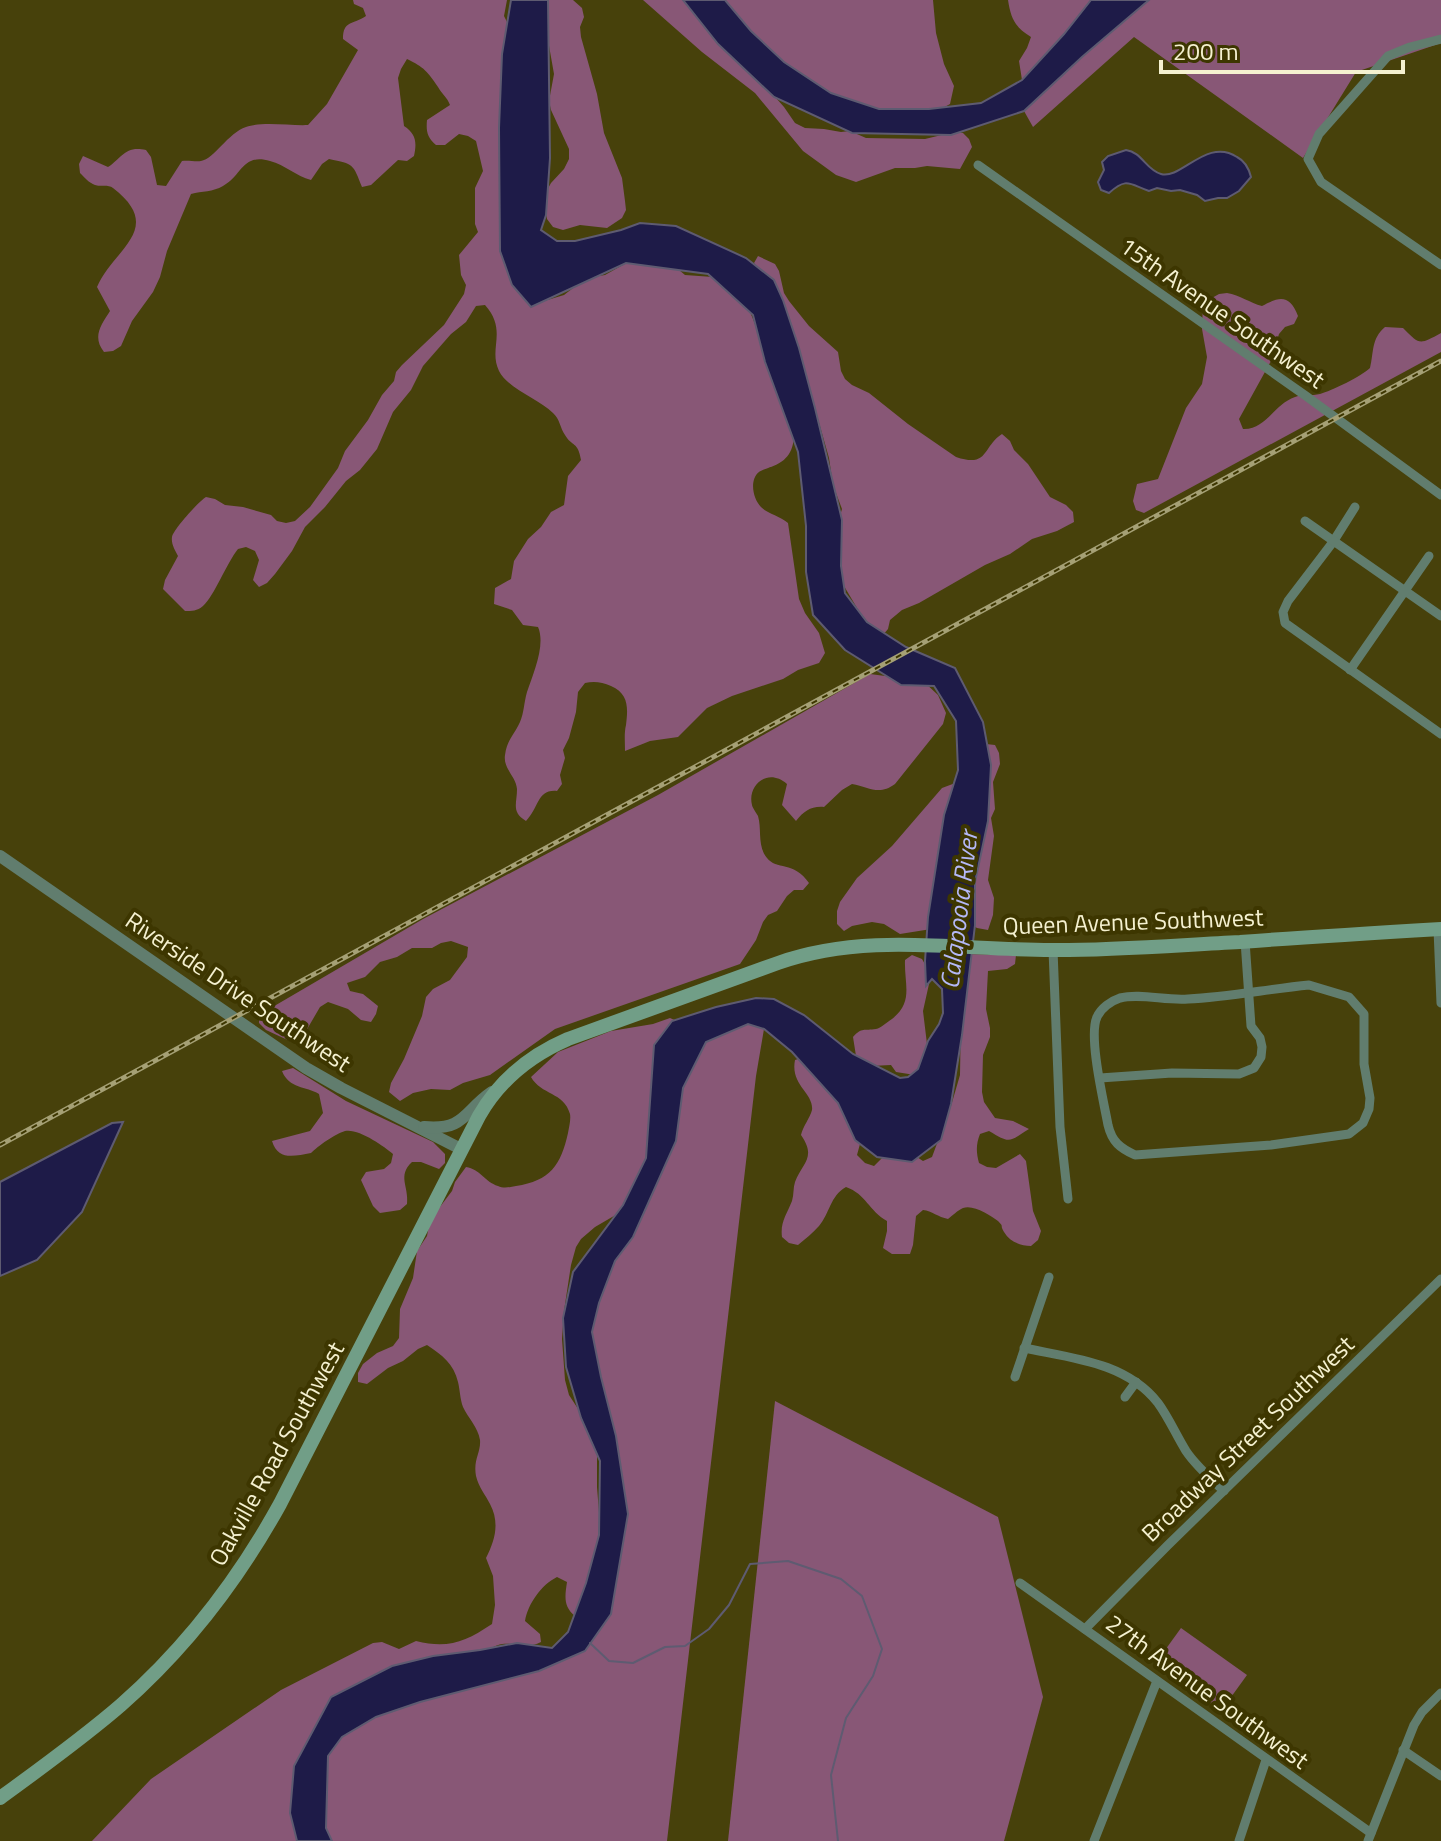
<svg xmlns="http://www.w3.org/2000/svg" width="1441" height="1841" font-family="'Titillium Web',sans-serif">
<rect width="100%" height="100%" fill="#47410b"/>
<g fill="#885776">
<path d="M353,0H507L504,16L508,24L515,285L526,301L534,304L564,295L586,278L605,275L637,257L679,270L685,275L713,277L743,296L753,319L794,433C794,450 788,461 771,467C770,467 760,471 759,472C749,480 753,499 761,507C768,514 780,516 788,523L799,599L805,613L819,633L825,653L819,663L798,670L783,679L732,696L707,708L678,737L650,741L625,751C625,742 624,733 626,725C628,708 629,694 611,686C602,682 594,681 585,683L578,692L576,712L569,738L563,750L565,758L560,775L562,784L557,791C537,789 539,808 526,821C511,812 517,804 517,789C516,776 503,769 505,755C507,740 514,735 520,722C524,713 524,702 527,692C533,674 546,645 538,627L523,625L512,610L494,604L495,588L511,579L514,561L528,539L541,527L551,512L564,505L568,476L581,460C578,441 572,447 565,435C560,428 560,419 553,413C539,399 508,389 499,371C488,348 508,331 485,305L476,306L466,322L451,334L423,366L411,390L393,412L377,449L360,470L346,481L325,507L305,527L292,551L275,574L267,583L259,587L253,580L259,560L255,551L246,547L238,549C226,564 215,595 203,606C197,611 192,611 185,611L163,589L165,580L178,556C175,550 171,544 172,537C173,530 199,501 206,497L215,499L225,505L243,507L271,515L277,521L286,523L295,521L310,507L338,468L345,451L368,420L382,395L394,381L396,372L402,365L444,325L464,294L466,285L461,275L459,255L478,232L475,224V188L483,171L476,141L468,136L459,134L445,145H436C427,137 426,131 427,120L450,105C447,97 442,94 438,87C428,72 424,67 407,59L401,69L398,78L404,126C416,134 417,142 414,156L407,161L398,160L371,185L362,187C353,164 354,164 329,159L322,164L311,180C296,176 285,165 270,161C242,153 242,176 223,186C213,192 202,191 191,194L167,251L160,277L153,292L132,321L121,346L113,351L104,352C92,337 101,325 110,311L97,287C113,249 166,229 113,188C108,184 101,187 95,185C89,183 84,177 80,173L79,164L83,156L108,167C122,158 125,145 146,150L151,157L157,185L166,186L182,161C188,160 196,162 201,161C214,159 228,133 246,127C262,121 291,126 308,125L327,104L358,50L343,39C343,20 353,25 366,16L363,8L354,4Z"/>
<polygon points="545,0 573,0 582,8 584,17 580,27 581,37 597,94 604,133 622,178 625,201 626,210 622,218 607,228 580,225 563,230 553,227 547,219 544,201 546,192 551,183 564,169 569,159 569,149 551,110 549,101 554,74 548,40"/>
<polygon points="643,0 689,0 784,107 795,123 805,128 824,129 841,132 850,131 866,138 925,139 954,132 963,133 969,139 972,147 960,169 927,166 915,168 895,168 856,182 836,175 803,151 755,93 702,52"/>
<polygon points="714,0 933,0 936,33 944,64 954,86 950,104 941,109 898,117 822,102"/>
<path d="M1008,0H1091L1064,34L1022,80L1019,61L1027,48L1031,37C1015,27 1011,19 1008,0Z"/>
<polygon points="1149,0 1441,0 1441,43 1356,72 1303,158 1134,37 1033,127 1024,111 1082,57"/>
<path d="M758,256L775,264L779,271L784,293L789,301L809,326L838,352L841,371L845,379L852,385L869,393L908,424L956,457C989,468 982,447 1002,434L1010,441L1014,450L1028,464L1050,497L1066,505L1073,512L1074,522L1057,531L1032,539L1010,554L985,565L919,603L902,610L890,620L888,629L882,636L875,631L860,613L841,581L837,526L842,509L833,485L829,458L818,419L769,284L754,263Z"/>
<path d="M1227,293C1240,295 1250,303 1262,306C1280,296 1290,295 1298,316L1294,324L1285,327L1279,334L1271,361L1239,419L1243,429C1266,430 1274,404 1295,397C1303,394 1312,396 1320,394C1331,391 1362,376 1370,368C1374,352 1371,339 1385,327L1403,328C1420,345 1419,345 1441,333V352L1144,513L1136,510L1133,501L1137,484L1158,479L1186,408L1202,384L1207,357L1202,329L1203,303L1219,294Z"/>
<path d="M870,674L923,681L938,695L946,713L943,724L895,784C879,796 869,787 852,784L842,790L824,807C811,806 804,811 796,821L782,805L787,784C768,767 747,785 752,805C752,807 757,814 758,816C762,829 757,846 767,858C776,870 794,861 809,883L803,890H794L787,896L777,911L768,915L763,922L756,940L740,964L555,1029L490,1075L463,1083L450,1090L431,1089L413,1093L400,1101L389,1092L391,1083L404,1059L422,1016L426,997L433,989L450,980L467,957L468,947L451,941L441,943L432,948H412L397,957L380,962L365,977L347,983L350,991L363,994L378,1006L376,1014L371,1022L361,1020L348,1009L328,1002L320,1007L306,1031L292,1042L266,1030L259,1023V1014L266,1007L276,1005L423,919L658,795Z"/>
<polygon points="986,744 995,745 999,753 1000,764 993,782 995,809 991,818 994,836 988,880 994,898 993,915 988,930 977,928 969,923 900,934 884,924 872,922 852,926 844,931 837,924 837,911 840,902 857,878 892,846 942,788 958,782"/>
<path d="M962,954L1016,955L1015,964L1007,969L988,971L986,1009L990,1028V1037L983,1055L982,1092L984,1102L995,1118L1013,1121L1029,1129C1008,1142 1011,1144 989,1131L980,1134C976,1144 976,1152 979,1163L987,1167L996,1168L1020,1154L1026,1161L1033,1211L1041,1231L1038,1240L1031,1246C1021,1246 1010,1242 1004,1232C999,1224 1005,1228 998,1221C990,1215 973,1204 963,1208C958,1210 952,1216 948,1219C938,1217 932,1211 923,1210L916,1216L913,1245L910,1254H892L883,1248L887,1231V1221C869,1211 866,1194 846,1187C830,1196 830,1213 819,1226C813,1233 805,1239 798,1245L789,1243L782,1237C780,1222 787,1214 792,1201C794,1194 793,1188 795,1182C802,1163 817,1158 801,1135C803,1126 810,1118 812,1110C814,1093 790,1085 795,1060L804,1057L866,1136L860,1144L857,1155L865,1163L874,1166L884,1156L908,1151L923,1161L932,1157L951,1106L960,1075Z"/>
<path d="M912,955L922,959L931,975L923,1011L927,1044L925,1062L915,1075L896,1072L891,1065L871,1066L856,1056L853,1037C862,1027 864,1031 876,1029C881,1028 887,1022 892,1019C914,1002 904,984 905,960Z"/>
<path d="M670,1018L679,1022C668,1032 661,1033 654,1047L658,1073L646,1161L619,1213L595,1227L581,1239L576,1247L571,1265L564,1311L562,1339L565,1380L569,1395L584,1418L597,1455V1487L601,1537L600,1556L575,1616C563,1606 565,1596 567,1582L557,1577C541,1585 528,1604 525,1621L540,1634L541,1642C521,1652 507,1635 487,1651L331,1697L290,1813L297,1841H92L151,1779L281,1690L373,1643L382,1642L399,1649L416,1641C448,1649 465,1642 492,1624L495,1605L493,1576L486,1558C495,1540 500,1523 490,1504C485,1494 479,1488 476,1476C473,1459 481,1453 480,1440C478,1427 468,1418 463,1407C460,1399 460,1390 458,1382C454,1364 442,1355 427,1345L418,1349L403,1361L388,1368L367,1384L358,1382V1373L363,1364L377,1353L393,1346L399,1338L400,1309L413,1278L417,1251L427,1236L430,1220L452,1191L455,1182L466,1167C480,1169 485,1182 498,1186C504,1189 510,1187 516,1186C550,1181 561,1165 568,1133C569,1127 571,1120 570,1114C564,1092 541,1095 531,1077L558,1052L611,1031L653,1024Z"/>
<polygon points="748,1024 764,1029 756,1076 667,1841 332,1841 326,1828 328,1756 341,1737 376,1717 420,1702 539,1671 611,1614 601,1377 592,1332 599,1303 615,1260 633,1237 676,1141 683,1088 706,1042"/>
<path d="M293,1068L346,1101L433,1142L445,1154V1163L439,1169L421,1162H412C397,1176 409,1186 407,1204L400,1210L380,1213L373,1206L361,1180L366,1172L384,1169L391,1163L393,1154C384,1146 358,1128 345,1131C335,1134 318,1146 311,1153C294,1156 278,1161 272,1141L310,1131L323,1113L319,1094C306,1086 289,1089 282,1071Z"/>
<polygon points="775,1401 998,1517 1043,1697 1004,1841 728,1841"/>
<polygon points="1181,1628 1247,1675 1221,1711 1155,1664"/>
</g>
<g fill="#1e1b48" stroke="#5e5b71" stroke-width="2">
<polygon points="511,0 548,0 550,158 546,215 541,230 557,241 575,241 621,230 640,223 676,226 746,258 774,280 783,300 799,348 815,408 842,520 841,566 845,593 867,622 906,647 955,668 983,722 991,765 988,821 975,882 975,925 962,1035 951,1104 941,1140 912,1162 877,1157 855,1140 838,1103 792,1052 764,1029 748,1024 706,1042 683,1088 676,1141 633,1237 615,1261 599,1303 592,1332 601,1377 616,1436 628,1514 611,1614 585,1651 539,1671 420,1702 376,1717 342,1737 328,1756 326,1828 332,1841 297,1841 290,1813 294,1766 331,1697 392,1666 433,1656 480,1650 517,1643 552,1648 568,1632 586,1583 599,1535 600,1461 581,1418 566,1367 563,1318 573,1272 623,1205 646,1158 654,1045 672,1021 716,1007 756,998 774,999 804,1015 853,1054 900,1078 908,1077 918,1069 928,1041 939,1024 943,1013 942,989 932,979 926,986 925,961 928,917 944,815 958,770 956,721 934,686 901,685 845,650 813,615 806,572 806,526 798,452 765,362 753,315 708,274 626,263 531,307 512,285 500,251 499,128 502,54"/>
<polygon points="683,0 725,0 751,31 784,62 831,93 879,109 929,109 981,103 1022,80 1064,34 1091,0 1149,0 1082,57 1024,111 951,135 852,133 774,97 718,44"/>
<path d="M1126,150C1142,152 1146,170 1161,174C1181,180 1207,137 1237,157C1245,161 1249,169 1251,177L1239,191L1227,198H1218L1205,201L1197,195L1180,190L1171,191L1157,188L1149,191C1129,184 1127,177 1109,193L1101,190L1098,182L1104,170L1102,162L1108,156Z"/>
<polygon points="123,1122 82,1212 37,1260 0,1276 0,1182 112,1123"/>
</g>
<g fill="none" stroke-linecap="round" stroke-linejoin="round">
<polyline stroke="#5e5b71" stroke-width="2" points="590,1643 609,1661 633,1663 665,1647 685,1646 709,1629 729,1605 750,1564 788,1561 841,1579 862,1596 882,1649 873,1676 846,1718 831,1775 838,1841"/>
<g stroke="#617d6e" stroke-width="9">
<polyline points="1441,39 1410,47 1388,56 1319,134 1308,159 1321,182 1441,265"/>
<polyline points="978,165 1306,396 1441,495"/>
<polyline points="1355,507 1333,542 1288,601 1283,612 1285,623 1441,734"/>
<polyline points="1305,521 1441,616"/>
<polyline points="1350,670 1429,556"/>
<polyline points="1438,929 1441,1003"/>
<polyline points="1053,950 1060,1127 1068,1199"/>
<path d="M1309,985L1349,997L1364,1014V1064L1370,1098L1369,1109L1363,1123L1349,1134L1271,1145L1135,1155C1120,1148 1112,1142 1108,1125C1104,1103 1088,1036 1097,1017C1101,1008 1111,1001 1120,998C1141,993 1166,1001 1188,999C1228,997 1268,989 1309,985Z"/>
<polyline points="1100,1078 1172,1073 1239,1074 1254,1068 1261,1057 1262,1047 1260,1038 1251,1026 1245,941"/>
<path d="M1024,1348C1071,1358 1126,1362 1158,1403C1169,1418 1176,1435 1186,1451C1196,1466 1211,1479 1224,1491"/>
<polyline points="1015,1377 1049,1277"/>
<polyline points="1125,1397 1136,1382"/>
<polyline points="1020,1583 1371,1833"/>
<polyline points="1085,1629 1168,1545 1441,1279"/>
<polyline points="1403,1750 1441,1776"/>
<polyline points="1094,1841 1157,1681"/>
<polyline points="1239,1841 1266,1760"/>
<polyline points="1368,1841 1414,1725 1422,1712 1441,1693"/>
</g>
<g stroke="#617d6e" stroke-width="12">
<polyline points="0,856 306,1068 341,1088 461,1149"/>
<path d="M424,1127C465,1131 464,1111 492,1092"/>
</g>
<path stroke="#719e87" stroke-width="14" d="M0,1798C41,1768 83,1738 121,1705C187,1647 238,1580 280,1504L479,1116C499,1081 531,1055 568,1039L778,963C869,931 963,951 1057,950C1118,950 1179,945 1240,942C1307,937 1374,933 1441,929"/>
<defs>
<polyline id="rail" points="0,1145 1441,361"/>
</defs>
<use href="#rail" stroke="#a5a075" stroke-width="5"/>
<use href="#rail" stroke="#3d3600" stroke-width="2" stroke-dasharray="6" stroke-linecap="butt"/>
</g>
<g text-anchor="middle" stroke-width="8" stroke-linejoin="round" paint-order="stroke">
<g font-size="24" fill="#f5f1d0" stroke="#3d3600">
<text transform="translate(1222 313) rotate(35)" y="8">15th Avenue Southwest</text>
<text transform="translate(1133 922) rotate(-2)" y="8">Queen Avenue Southwest</text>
<text transform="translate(238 992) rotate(34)" y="8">Riverside Drive Southwest</text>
<text transform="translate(1248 1439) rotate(-44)" y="8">Broadway Street Southwest</text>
<text transform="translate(277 1454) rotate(-61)" y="8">Oakville Road Southwest</text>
<text transform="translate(1207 1692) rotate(36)" y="8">27th Avenue Southwest</text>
</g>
<g font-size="26" font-style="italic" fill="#b4b8f6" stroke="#3d3600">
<text transform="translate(959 910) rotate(-83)" y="9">Calapooia River</text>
</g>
</g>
<path d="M1161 60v12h242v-12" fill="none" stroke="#f5f1d0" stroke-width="4"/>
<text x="1173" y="60" font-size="24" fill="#f5f1d0" stroke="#3d3600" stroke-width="6" paint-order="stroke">200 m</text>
</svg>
